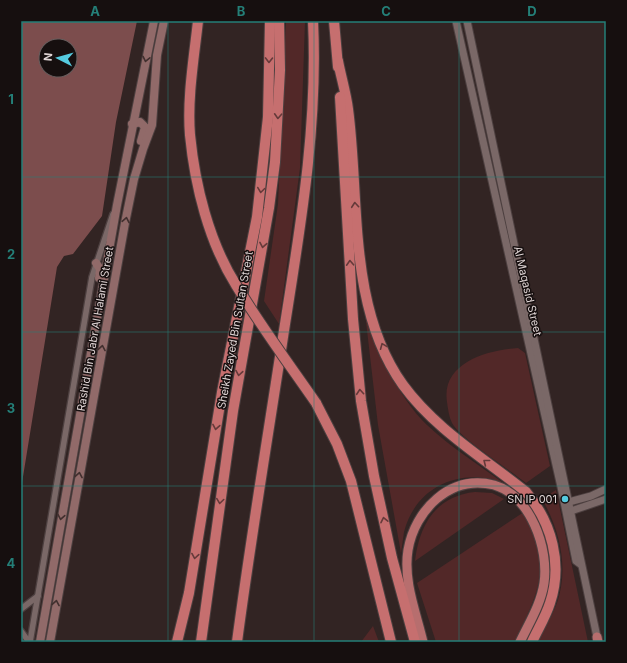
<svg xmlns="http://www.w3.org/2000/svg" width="627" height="663" font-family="Inter,sans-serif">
<rect width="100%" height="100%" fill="#322423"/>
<g fill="#522828">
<polygon points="286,21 305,21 300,168 279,324 264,301 278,204"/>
<path d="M365,313C380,352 396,395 427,425C451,448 485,469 512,489C505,486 497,480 490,479C451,471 414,492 404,532C403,539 402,546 401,553L378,425Z"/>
<path d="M518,348L525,353L550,466L526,483C510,470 460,438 452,423C449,417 448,409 447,402C441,363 487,350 518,348Z"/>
<path d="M556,490L588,642H538C544,629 552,616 557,603C569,568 560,530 542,499Z"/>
<path d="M475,492L492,493L504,499L415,561C419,525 436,496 475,492Z"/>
<path d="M524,512C556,562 537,594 515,642H436L417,583Z"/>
<polygon points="373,626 379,642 361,642"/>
</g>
<path fill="#7c4d4d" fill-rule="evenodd" d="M21,21H137L116,122L102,216L73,254L64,256L57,267L21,489ZM46,46H70V70H46Z"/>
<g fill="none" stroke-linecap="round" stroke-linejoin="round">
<defs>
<g id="minor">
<polyline points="21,609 38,596"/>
<polyline points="21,631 29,642"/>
<polyline points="30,642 92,277 113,214"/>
</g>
<g id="tertiary">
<polyline points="456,21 561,487 576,561 580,564"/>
<polyline points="467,21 597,637"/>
<polyline points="565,503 591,496 606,489"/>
<polyline points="568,512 606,499"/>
</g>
<g id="secondary">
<polyline points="132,124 140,122 145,127 141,141"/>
<polyline points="96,263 100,269 99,278"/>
<polyline points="40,642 117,205 154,21"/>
<polyline points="50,642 125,223 134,179 143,149 152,125 157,55 164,21"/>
</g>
<g id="trunk">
<polyline points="597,637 598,642"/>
<path d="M423,642C416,612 403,581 408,550C415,510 450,474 494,485C531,496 549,549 544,583C541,604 529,623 520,642"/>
</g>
<g id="motorway">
<polyline points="334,21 338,67"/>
<path d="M338,61C341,77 346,93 348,109C360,198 347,307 403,385C435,429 484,458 526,492C552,523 563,564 550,603C546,616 538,629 532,642"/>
<polyline points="340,97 353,319 361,401 374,476 392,558 415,642"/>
<polyline points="316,403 337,444 351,481 391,642"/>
<polyline points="177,642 189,593 222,392 257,217 268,117 270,21"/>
<polyline points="201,642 233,411 269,208 275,162 280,70 279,21"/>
<path d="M237,642C251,536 269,430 285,324C301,223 318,124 313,21"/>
</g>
</defs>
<use href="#minor" stroke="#4d4040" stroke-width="8"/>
<use href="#tertiary" stroke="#4d4040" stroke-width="9"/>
<use href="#secondary" stroke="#4d4040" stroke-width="10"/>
<use href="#trunk" stroke="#4d4040" stroke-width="11"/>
<use href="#motorway" stroke="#4d4040" stroke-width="12"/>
<use href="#minor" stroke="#7a6867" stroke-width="5.5"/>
<use href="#tertiary" stroke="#7a6867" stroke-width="7"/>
<use href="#secondary" stroke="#916a69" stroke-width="8"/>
<use href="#trunk" stroke="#b76e6e" stroke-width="9"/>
<use href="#motorway" stroke="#c66f6f" stroke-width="10"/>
<defs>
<path id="motorway-bridge" d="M198,21C194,58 187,98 190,135C195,186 209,242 236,285C260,325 289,364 316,403"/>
</defs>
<use href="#motorway-bridge" stroke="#4d4040" stroke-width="12" stroke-linecap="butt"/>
<use href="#motorway-bridge" stroke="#c66f6f" stroke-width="10"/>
</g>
<defs><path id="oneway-chevron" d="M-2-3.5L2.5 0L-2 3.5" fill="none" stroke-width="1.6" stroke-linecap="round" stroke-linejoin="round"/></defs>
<g stroke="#412f2e">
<use href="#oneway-chevron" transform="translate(146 59) rotate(102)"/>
<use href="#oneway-chevron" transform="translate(126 220) rotate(-79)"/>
<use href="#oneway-chevron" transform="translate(102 348) rotate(-80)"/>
<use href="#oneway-chevron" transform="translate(79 475) rotate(-80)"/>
<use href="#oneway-chevron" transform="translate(61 517) rotate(100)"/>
<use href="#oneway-chevron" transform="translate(56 603) rotate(-80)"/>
</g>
<g stroke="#653a3a">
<use href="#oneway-chevron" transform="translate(269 60) rotate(91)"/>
<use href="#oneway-chevron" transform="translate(278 116) rotate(93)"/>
<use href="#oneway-chevron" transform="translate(261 190) rotate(98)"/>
<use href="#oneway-chevron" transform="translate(355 205) rotate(-95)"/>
<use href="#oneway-chevron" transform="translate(263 245) rotate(100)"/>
<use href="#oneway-chevron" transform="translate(350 263) rotate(-93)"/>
<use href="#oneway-chevron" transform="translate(383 346) rotate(-112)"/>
<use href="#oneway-chevron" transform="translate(239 373) rotate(99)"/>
<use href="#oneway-chevron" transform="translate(360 392) rotate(-95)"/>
<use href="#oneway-chevron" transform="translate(216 427) rotate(100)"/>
<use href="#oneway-chevron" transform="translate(486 462) rotate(-142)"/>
<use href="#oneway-chevron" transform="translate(220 501) rotate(98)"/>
<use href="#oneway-chevron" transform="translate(384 520) rotate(-102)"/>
<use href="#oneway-chevron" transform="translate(195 556) rotate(99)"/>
</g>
<path fill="none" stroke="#247f78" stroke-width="1" stroke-opacity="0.55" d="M168,21V642M314,21V642M459,21V642M21,177H606M21,332H606M21,486H606"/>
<circle fill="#55cadf" stroke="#160f0f" stroke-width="1.5" cx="565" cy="499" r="4"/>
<g text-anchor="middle" stroke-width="3" stroke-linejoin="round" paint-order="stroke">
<g font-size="11" fill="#ded3d3" stroke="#160f0f">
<text transform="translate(528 291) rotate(77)" y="4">Al Maqasid Street</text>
<text transform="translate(95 329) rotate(-80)" y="4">Rashid Bin Jabr Al Halami Street</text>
<text transform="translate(235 330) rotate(-80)" y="4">Sheikh Zayed Bin Sultan Street</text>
</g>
<g font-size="11" fill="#ded3d3" stroke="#160f0f" text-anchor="end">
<text x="557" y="503">SN IP 001</text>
</g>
</g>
<rect width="627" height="663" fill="none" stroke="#160f0f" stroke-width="44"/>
<g transform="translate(58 58) rotate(276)"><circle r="19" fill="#160f0f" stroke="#665d5d"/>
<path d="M0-3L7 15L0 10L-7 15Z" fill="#55cadf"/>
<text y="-6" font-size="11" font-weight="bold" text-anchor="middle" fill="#ded3d3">N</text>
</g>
<rect x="22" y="22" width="583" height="619" fill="none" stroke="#247f78" stroke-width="1.5"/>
<g font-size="13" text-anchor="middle" font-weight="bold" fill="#247f78">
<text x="95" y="16">A</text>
<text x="241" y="16">B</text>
<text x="386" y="16">C</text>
<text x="532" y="16">D</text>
<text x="11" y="104">1</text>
<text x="11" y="259">2</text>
<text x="11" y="413">3</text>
<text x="11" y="568">4</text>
</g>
</svg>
